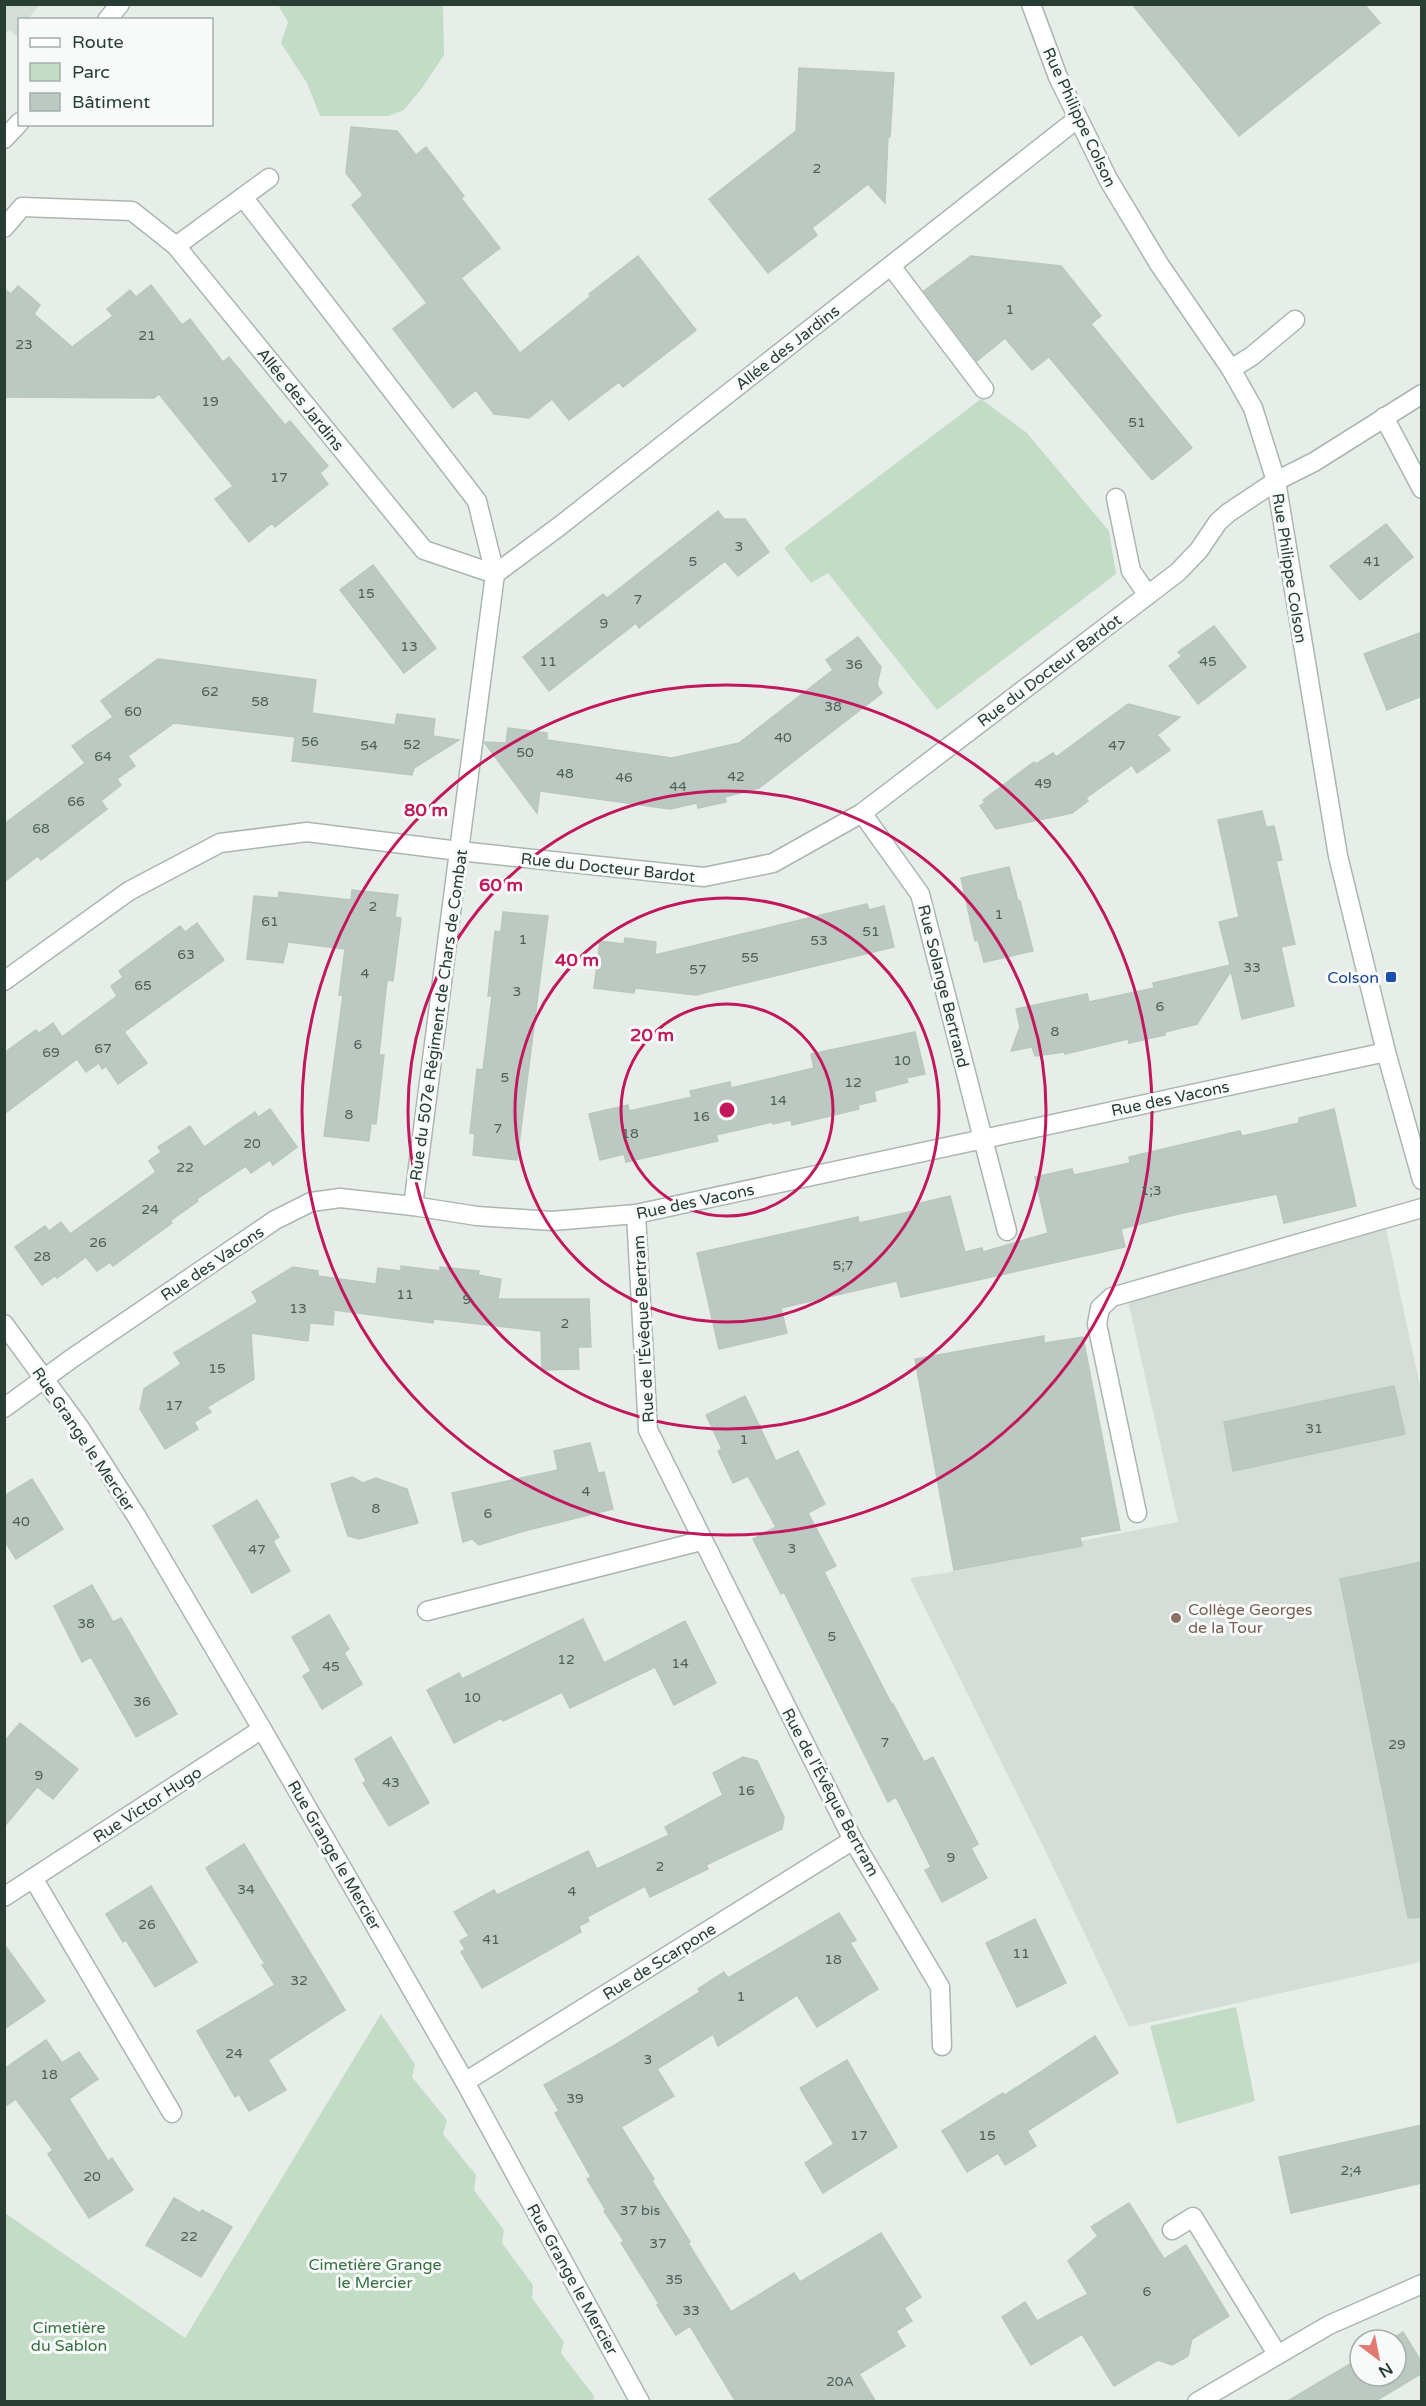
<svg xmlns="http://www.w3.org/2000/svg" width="1426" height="2406" font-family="'Varela Round',sans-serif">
<rect width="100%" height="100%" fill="#e7eee9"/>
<g fill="#d5ddd8">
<polygon points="5,4 39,4 39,5 28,19 20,20 17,36 9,30 5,35"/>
<polygon points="1386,1229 1422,1395 1421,1962 1129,2027 1043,1846 910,1578 945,1573 1082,1546 1081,1541 1178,1522 1128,1301"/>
</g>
<g fill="#c3dcc5">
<polygon points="283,5 443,5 444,55 422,88 404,110 388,116 320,116 307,83 281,43 288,22 279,7"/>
<polygon points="981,399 1027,433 1109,531 1116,574 937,710 828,573 811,583 784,548"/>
<polygon points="1236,2007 1255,2101 1177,2124 1150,2026"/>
<polygon points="381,2014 415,2064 412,2077 447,2120 443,2134 476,2175 474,2190 504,2230 502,2243 533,2285 532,2298 564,2342 561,2353 594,2396 593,2401 5,2401 5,2213 185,2338"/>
</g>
<g fill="#bcc8c2" stroke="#bac7bf" stroke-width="1.5">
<polygon points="1132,4 1364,4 1380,23 1239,136"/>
<polygon points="799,68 894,73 890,137 888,137 885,203 868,184 812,228 817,235 768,273 709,199 796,131"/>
<polygon points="351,127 397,131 416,155 426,147 464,196 461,198 500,248 461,278 520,353 591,296 589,294 638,256 696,330 623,387 619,382 569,420 552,399 529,418 494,414 476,390 453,408 393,329 427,303 352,205 363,195 346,173"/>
<polygon points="971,256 1061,266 1101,316 1091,324 1192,448 1152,480 1049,357 1032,370 1005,338 977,361 924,291"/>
<polygon points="151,285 182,325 190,319 223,362 229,357 285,425 290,421 328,466 320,473 328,484 275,527 272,523 249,542 215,499 233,486 159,394 154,398 4,397 4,289 11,294 18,286 40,305 34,314 72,347 113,316 107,309 130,290 136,297"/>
<polygon points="718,511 724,519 745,519 769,552 738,576 725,561 639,628 636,623 549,691 523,657 603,594 607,598"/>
<polygon points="1386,524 1413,557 1360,600 1330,566"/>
<polygon points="373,565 436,648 404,673 340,590"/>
<polygon points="1214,626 1246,667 1198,704 1169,666 1182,656 1178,652"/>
<polygon points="1422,632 1422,696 1387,710 1364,654"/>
<polygon points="858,637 881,667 877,685 882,693 759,788 725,797 726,802 698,808 697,803 670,809 540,791 537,813 484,742 506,743 508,728 547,733 547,740 672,758 739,743 833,670 826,660"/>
<polygon points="158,659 316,680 312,713 395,725 397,714 435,719 433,736 459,740 414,768 412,775 292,761 295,737 174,723 128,756 135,766 117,779 121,785 101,801 107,809 41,860 38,856 4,882 4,824 85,763 72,746 113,717 101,701"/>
<polygon points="1128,704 1180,717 1157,735 1170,750 1137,773 1132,765 1086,798 1088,801 1072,813 996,829 980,806 985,802 983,800 1034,762 1036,764 1053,753 1056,757"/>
<polygon points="1262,811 1266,827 1274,826 1282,860 1276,861 1295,944 1281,947 1294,1006 1242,1019 1231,971 1197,1024 1165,1032 1165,1035 1129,1043 1128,1039 1065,1054 1065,1052 1035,1056 1032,1047 1011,1051 1020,1027 1016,1009 1087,994 1089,1002 1154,988 1153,983 1230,965 1219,922 1239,917 1218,820"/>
<polygon points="1009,867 1018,901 1020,901 1033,951 984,962 978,940 975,941 961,878"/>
<polygon points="352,890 398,895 395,917 401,918 393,981 387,980 379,1055 384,1055 376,1124 371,1123 369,1141 324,1136 343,995 339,995 345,949 288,942 283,963 247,959 254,896 278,898 279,892 351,900"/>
<polygon points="867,904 869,910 884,906 894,947 696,995 635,988 634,993 594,988 600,941 624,944 625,938 656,942 655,955"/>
<polygon points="503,912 548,916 517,1160 473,1155 475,1134 470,1133 477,1069 483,1070 492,996 488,996 495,931 501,932"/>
<polygon points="197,923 224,960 124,1032 147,1063 118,1084 106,1066 102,1069 99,1063 86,1072 77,1059 4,1114 4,1053 36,1030 39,1033 53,1023 62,1037 117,996 111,986 123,977 119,971 180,926 185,932"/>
<polygon points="915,1032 925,1074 906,1078 908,1082 874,1091 876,1101 858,1105 859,1109 792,1125 791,1120 773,1124 772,1122 716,1135 718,1141 626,1162 624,1154 600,1160 589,1114 628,1105 629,1111 692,1097 690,1091 730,1082 731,1088 814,1068 811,1054"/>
<polygon points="270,1109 297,1147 273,1165 270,1160 251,1173 246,1166 197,1199 198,1201 170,1221 172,1223 113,1266 110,1262 97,1271 86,1257 57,1278 55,1276 42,1285 15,1247 45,1226 49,1231 61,1222 70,1234 156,1172 149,1161 161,1152 158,1147 190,1126 204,1147 255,1112 258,1117"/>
<polygon points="1334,1109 1356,1206 1284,1223 1277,1194 1178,1214 1121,1229 1125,1247 901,1297 897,1281 781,1308 787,1333 719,1349 697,1253 858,1217 859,1223 918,1210 917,1204 950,1196 965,1252 982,1248 983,1252 1048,1233 1035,1177 1072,1169 1074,1175 1130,1163 1129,1157 1240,1131 1242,1136 1299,1123 1299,1118"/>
<polygon points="401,1266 440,1271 440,1267 479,1271 478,1275 501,1279 498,1299 589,1299 591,1347 578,1347 579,1369 542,1370 541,1331 434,1319 433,1323 334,1310 333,1325 310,1323 308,1341 251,1333 254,1379 207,1407 211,1412 194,1422 198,1429 165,1449 140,1409 144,1389 181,1364 174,1353 258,1302 252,1292 293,1267 318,1271 318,1276 376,1284 378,1268 401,1271"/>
<polygon points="1044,1336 1044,1343 1083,1337 1120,1530 1080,1537 1082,1546 954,1570 915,1359"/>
<polygon points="1394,1386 1405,1434 1233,1471 1224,1422"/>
<polygon points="745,1396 776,1461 798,1451 825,1504 808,1513 836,1566 824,1572 892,1705 893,1704 924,1762 933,1757 978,1844 971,1848 987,1878 942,1902 925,1870 931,1867 896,1797 888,1802 784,1592 781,1594 753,1539 776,1527 748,1476 733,1483 718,1451 722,1449 706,1415"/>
<polygon points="590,1443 598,1473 604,1472 613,1509 524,1531 479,1545 472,1539 463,1542 452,1493 558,1470 554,1451"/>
<polygon points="352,1477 363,1483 376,1478 407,1489 418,1523 359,1539 348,1536 331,1484"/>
<polygon points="32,1479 63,1529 16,1559 4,1540 4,1496"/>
<polygon points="257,1500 279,1537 273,1541 290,1571 252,1593 213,1526"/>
<polygon points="1422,1562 1422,1917 1408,1918 1340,1579"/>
<polygon points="92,1585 113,1622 121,1618 177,1714 136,1737 91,1657 82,1662 54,1606"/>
<polygon points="329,1615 349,1649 344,1653 362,1684 322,1709 303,1676 311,1671 292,1637"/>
<polygon points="583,1619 604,1663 685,1621 716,1683 674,1705 655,1667 570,1708 562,1692 503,1721 502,1718 454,1743 427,1690 459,1673 462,1679"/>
<polygon points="20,1723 78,1769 53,1799 37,1787 4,1827 4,1742"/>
<polygon points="391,1737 429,1803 389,1826 363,1783 366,1781 355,1759"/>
<polygon points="743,1757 757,1761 784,1817 782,1829 706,1865 708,1869 650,1897 645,1886 587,1917 589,1921 579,1926 581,1932 482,1988 461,1952 465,1949 460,1941 469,1936 454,1912 494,1890 497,1895 588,1851 597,1869 669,1835 665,1827 723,1795 713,1773"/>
<polygon points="244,1844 345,2010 268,2060 286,2090 249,2111 239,2094 235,2097 197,2031 275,1985 262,1965 265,1964 206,1868"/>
<polygon points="151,1886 197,1962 155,1987 126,1940 123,1942 106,1914"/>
<polygon points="839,1913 856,1940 850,1943 878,1989 817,2027 797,1995 718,2046 713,2034 657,2069 674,2096 621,2127 654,2179 652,2181 690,2242 688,2243 731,2312 794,2273 800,2282 881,2233 921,2297 904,2308 912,2321 896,2331 905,2346 859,2374 876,2402 736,2402 690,2326 676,2335 657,2305 659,2304 621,2243 624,2241 604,2211 606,2210 587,2179 591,2177 555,2113 559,2111 544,2085 615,2045 700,1992 698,1989 724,1972 728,1978"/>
<polygon points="1035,1919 1066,1983 1017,2007 986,1943"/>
<polygon points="4,1944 45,2001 4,2029"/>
<polygon points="1095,2036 1118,2073 1027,2131 1036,2146 1005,2165 998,2153 967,2172 942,2131 1003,2093 1005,2095"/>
<polygon points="46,2040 62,2063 79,2052 98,2079 69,2099 108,2161 112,2158 133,2190 89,2218 48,2154 53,2150 16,2099 4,2107 4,2069"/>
<polygon points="847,2060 897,2147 823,2193 805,2163 834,2144 800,2088"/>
<polygon points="1422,2125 1422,2183 1291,2213 1279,2157"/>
<polygon points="174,2198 200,2213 202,2210 232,2227 201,2277 146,2245"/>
<polygon points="1129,2203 1164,2259 1186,2245 1229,2316 1192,2339 1188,2356 1172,2365 1158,2360 1114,2386 1082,2334 1031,2365 1002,2317 1025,2302 1037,2321 1088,2294 1068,2261 1098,2236 1091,2227"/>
<polygon points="1403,2332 1422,2363 1422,2373 1374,2402 1286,2402 1360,2358 1360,2376 1396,2376 1396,2340 1390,2340"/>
</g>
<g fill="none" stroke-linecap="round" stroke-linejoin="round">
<defs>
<g id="service">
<polyline points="891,266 984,389"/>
<polyline points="1231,369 1252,356 1295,320"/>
<polyline points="1384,417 1422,489"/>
<polyline points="1116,498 1131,571 1148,595"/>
<polyline points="983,1139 1007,1231"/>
<polyline points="1137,1513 1097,1324 1100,1308 1112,1297 1422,1208"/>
<polyline points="1172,2230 1193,2217 1277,2354"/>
</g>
<polyline id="pedestrian" points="459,851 495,574"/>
<g id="minor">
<polyline points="1031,4 1058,77 1108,179 1159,264 1231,369 1253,408 1276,481 1338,856 1386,1052 1422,1180"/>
<polyline points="243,197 477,501 495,574"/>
<polyline points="4,228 22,207 132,211 176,246 424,550 495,574"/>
<polyline points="176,246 269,178"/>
<polyline points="495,574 561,525 1077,119"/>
<polyline points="862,813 920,894 983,1139"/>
<polyline points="4,981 129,891 220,843 307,832 459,851 704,877 773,863 862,813 1178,572 1199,550 1218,522 1228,513 1276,481 1314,462 1422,394"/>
<polyline points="413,1206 459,851"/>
<polyline points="636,1214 648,1430 853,1840 940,1987 942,2046"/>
<polyline points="4,1324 80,1428 137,1517 262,1729 465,2082 640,2402"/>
<polyline points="4,1408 71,1359 275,1220 311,1202 340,1198 413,1206 477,1216 552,1221 636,1214 1386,1052"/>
<polyline points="427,1611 701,1541"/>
<polyline points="33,1878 172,2113"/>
<polyline points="4,1897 262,1729"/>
<polyline points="465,2082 853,1840"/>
<polyline points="1197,2402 1329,2325 1422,2284"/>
</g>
<g id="tertiary">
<polyline points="107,20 120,4"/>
<polyline points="4,139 20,122"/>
</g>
</defs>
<use href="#service" stroke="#aab6af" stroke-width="21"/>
<use href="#pedestrian" stroke="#aab6af" stroke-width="21"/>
<use href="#minor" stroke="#aab6af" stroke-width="21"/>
<use href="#tertiary" stroke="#aab6af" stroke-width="21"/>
<use href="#service" stroke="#fff" stroke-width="18"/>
<use href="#pedestrian" stroke="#fff" stroke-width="18"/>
<use href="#minor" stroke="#fff" stroke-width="18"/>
<use href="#tertiary" stroke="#fff" stroke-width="18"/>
</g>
<g fill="none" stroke="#c2185b" stroke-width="3">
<circle cx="727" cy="1110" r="106"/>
<circle cx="727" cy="1110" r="212"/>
<circle cx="727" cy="1110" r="319"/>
<circle cx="727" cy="1110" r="425"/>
</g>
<rect fill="#1a4fb4" stroke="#f7faf8" stroke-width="2" x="1385" y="971" width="12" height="12" rx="3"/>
<circle fill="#8d6e63" stroke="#f7faf8" stroke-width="2" cx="1176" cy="1618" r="6"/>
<g text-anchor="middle" stroke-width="6" stroke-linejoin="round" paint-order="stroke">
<g font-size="14" fill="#4d6058">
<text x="817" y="173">2</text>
<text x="1010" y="314">1</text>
<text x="147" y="340">21</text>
<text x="24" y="349">23</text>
<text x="210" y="406">19</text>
<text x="1137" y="427">51</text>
<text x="279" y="482">17</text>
<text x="739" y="551">3</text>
<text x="693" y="566">5</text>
<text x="1372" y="566">41</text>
<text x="366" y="598">15</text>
<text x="638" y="604">7</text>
<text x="604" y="628">9</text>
<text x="409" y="651">13</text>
<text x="548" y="666">11</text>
<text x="1208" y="666">45</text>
<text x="854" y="669">36</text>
<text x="210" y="696">62</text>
<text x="260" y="706">58</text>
<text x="833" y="711">38</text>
<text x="133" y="716">60</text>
<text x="783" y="742">40</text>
<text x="310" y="746">56</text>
<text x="412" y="749">52</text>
<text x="369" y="750">54</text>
<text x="1117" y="750">47</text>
<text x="525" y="757">50</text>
<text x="103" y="761">64</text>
<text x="565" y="778">48</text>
<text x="736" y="781">42</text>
<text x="624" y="782">46</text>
<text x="1043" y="788">49</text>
<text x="678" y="791">44</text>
<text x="76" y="806">66</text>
<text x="41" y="833">68</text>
<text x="373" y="911">2</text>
<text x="999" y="919">1</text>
<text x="270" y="926">61</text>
<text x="871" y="936">51</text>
<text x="523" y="944">1</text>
<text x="819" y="945">53</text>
<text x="186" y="959">63</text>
<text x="750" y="962">55</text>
<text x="1252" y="972">33</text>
<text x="698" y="974">57</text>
<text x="365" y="978">4</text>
<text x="143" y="990">65</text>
<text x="517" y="996">3</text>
<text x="1160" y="1011">6</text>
<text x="1055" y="1036">8</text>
<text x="358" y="1049">6</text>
<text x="103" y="1053">67</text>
<text x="51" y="1057">69</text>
<text x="902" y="1065">10</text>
<text x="505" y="1082">5</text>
<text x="853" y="1087">12</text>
<text x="778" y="1105">14</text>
<text x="349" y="1119">8</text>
<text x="701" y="1121">16</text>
<text x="498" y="1133">7</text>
<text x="630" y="1138">18</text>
<text x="252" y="1148">20</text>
<text x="185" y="1172">22</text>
<text x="1151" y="1195">1;3</text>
<text x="150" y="1214">24</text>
<text x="98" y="1247">26</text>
<text x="42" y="1261">28</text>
<text x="843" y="1270">5;7</text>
<text x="405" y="1299">11</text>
<text x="467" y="1304">9</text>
<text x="298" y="1313">13</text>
<text x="565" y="1328">2</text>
<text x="217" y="1373">15</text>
<text x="174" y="1410">17</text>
<text x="1314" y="1433">31</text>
<text x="744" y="1444">1</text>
<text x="586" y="1496">4</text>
<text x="376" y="1513">8</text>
<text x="488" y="1518">6</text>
<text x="21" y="1526">40</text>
<text x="792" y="1553">3</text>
<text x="257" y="1554">47</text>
<text x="86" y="1628">38</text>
<text x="832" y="1641">5</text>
<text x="566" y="1664">12</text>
<text x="680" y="1668">14</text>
<text x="331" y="1671">45</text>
<text x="472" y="1702">10</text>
<text x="142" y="1706">36</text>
<text x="885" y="1747">7</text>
<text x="1397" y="1749">29</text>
<text x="39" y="1780">9</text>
<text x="391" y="1787">43</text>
<text x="746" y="1795">16</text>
<text x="951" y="1862">9</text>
<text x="660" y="1871">2</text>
<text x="246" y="1894">34</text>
<text x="572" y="1896">4</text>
<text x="147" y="1929">26</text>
<text x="491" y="1944">41</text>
<text x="1021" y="1958">11</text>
<text x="833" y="1964">18</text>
<text x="299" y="1985">32</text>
<text x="741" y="2001">1</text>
<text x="234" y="2058">24</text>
<text x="648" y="2064">3</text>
<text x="49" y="2079">18</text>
<text x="575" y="2103">39</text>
<text x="859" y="2140">17</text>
<text x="987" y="2140">15</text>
<text x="1351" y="2175">2;4</text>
<text x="92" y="2181">20</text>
<text x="640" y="2215">37 bis</text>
<text x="189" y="2241">22</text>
<text x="658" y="2248">37</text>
<text x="674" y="2284">35</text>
<text x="1147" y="2296">6</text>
<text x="691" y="2315">33</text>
<text x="840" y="2386">20A</text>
</g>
<g font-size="16" fill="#283e34" stroke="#f7faf8">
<text transform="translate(1080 117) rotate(65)" y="6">Rue Philippe Colson</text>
<text transform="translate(787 347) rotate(-38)" y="6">Allée des Jardins</text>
<text transform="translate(301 399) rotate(51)" y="6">Allée des Jardins</text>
<text transform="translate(1290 568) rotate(81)" y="6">Rue Philippe Colson</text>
<text transform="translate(1049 670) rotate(-37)" y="6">Rue du Docteur Bardot</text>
<text transform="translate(608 867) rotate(6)" y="6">Rue du Docteur Bardot</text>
<text transform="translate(944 986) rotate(76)" y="6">Rue Solange Bertrand</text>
<text transform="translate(438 1015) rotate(-82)" y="6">Rue du 507e Régiment de Chars de Combat</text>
<text transform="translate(1170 1098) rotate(-12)" y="6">Rue des Vacons</text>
<text transform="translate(695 1201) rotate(-12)" y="6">Rue des Vacons</text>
<text transform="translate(212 1263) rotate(-34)" y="6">Rue des Vacons</text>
<text transform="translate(643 1329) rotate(-93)" y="6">Rue de l'Évêque Bertram</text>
<text transform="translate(84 1439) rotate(56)" y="6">Rue Grange le Mercier</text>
<text transform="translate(831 1792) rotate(62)" y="6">Rue de l'Évêque Bertram</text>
<text transform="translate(147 1804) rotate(-33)" y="6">Rue Victor Hugo</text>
<text transform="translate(335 1855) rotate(60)" y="6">Rue Grange le Mercier</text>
<text transform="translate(659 1961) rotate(-32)" y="6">Rue de Scarpone</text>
<text transform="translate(573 2279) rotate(61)" y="6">Rue Grange le Mercier</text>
</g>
<g font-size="16" fill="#164399" stroke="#f7faf8" text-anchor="end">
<text x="1379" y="983">Colson</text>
</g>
<g font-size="16" fill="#785e54" stroke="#f7faf8" text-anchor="start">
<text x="1188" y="1615">Collège Georges<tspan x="1188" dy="18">de la Tour</tspan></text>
</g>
<g font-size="16" fill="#367043" stroke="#f7faf8">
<text x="375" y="2270">Cimetière Grange<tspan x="375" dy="18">le Mercier</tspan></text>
<text x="69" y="2333">Cimetière<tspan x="69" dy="18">du Sablon</tspan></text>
</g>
</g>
<circle cx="727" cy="1110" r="9" fill="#c2185b" stroke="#f7faf8" stroke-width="3"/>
<g font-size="18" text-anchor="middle" font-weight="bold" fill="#c2185b" stroke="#f7faf8" stroke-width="6" stroke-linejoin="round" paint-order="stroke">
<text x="426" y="816">80 m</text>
<text x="501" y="891">60 m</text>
<text x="577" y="966">40 m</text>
<text x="652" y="1041">20 m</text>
</g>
<rect width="1426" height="2406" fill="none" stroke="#283e34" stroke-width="12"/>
<rect x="18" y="18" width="195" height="108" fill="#f7faf8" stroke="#a4afaa" stroke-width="1.5"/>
<rect x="30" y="38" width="30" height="9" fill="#ffffff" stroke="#a4afaa" stroke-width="1.5"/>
<text x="72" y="48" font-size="18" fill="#283e34">Route</text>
<rect x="30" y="63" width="30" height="18" fill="#c3dcc5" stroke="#a4afaa" stroke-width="1.5"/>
<text x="72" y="78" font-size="18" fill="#283e34">Parc</text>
<rect x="30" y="93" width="30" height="18" fill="#bcc8c2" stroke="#a4afaa" stroke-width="1.5"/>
<text x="72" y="108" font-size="18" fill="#283e34">Bâtiment</text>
<g transform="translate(1378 2358) rotate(148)"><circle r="28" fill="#f7faf8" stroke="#a4afaa" stroke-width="1.5"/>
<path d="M0-4.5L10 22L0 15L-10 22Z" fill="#e17a71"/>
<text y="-9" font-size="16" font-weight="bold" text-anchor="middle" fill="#283e34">N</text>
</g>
</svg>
